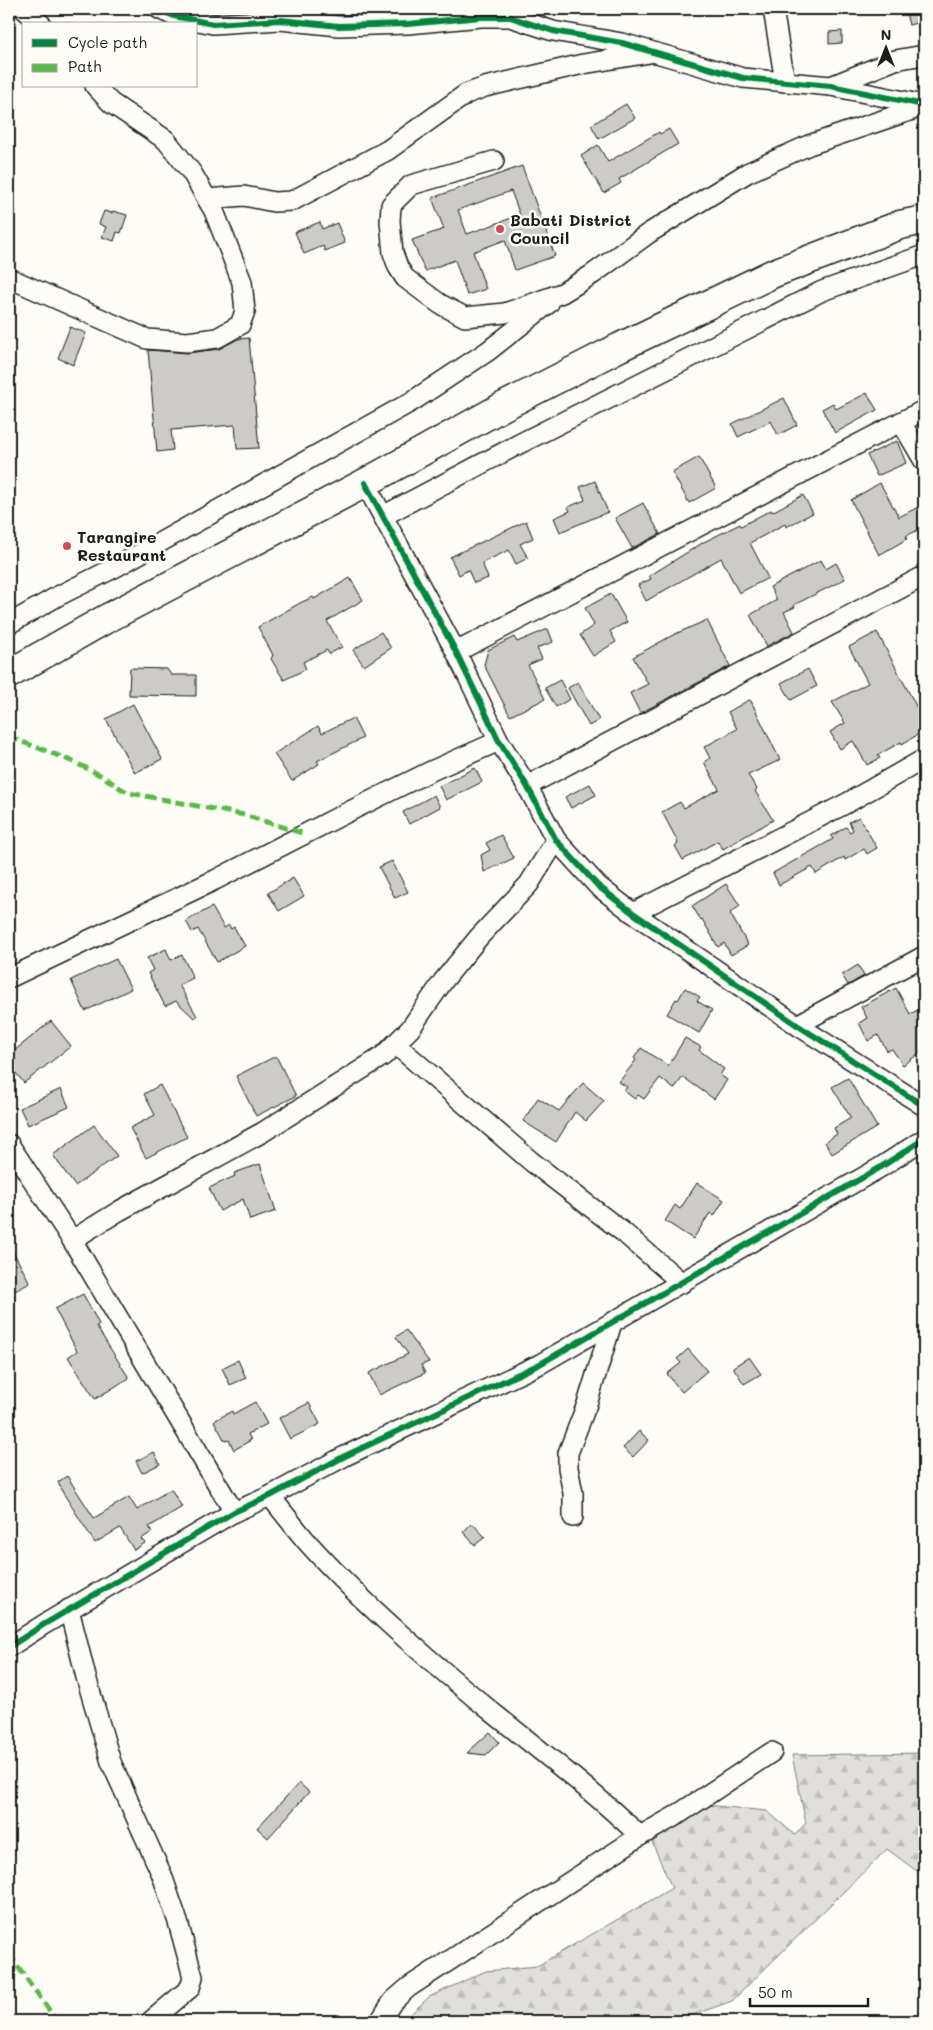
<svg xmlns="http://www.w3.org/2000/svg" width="933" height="2030" font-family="Mali,sans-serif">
<defs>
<pattern id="forest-firs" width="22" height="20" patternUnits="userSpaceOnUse" patternTransform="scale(1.25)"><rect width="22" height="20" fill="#e0dfdb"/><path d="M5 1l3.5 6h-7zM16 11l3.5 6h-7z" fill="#c0bfbb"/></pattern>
</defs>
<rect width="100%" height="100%" fill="#fdfcf7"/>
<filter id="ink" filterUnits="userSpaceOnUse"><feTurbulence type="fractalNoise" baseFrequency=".02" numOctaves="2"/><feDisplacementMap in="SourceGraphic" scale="10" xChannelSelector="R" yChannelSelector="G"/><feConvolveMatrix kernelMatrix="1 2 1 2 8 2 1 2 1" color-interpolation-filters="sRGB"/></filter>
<g filter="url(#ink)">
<polygon fill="url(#forest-firs)" stroke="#7e7e7c" points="924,1753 924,1895 918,1872 887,1849 732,2001 676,2021 403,2021 429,1997 486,1971 537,1966 672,1888 652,1842 705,1805 767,1811 795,1835 806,1823 792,1755"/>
<g fill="#cccbc8" stroke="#1c1c1c" fill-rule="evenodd">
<polygon points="905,9 924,9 924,21 909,25"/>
<polygon points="842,31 842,43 829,44 829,32"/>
<polygon points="626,104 635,118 599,139 591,125"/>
<polygon points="669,129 678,144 619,179 621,183 604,193 581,156 598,145 608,162 659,132 660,134"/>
<path d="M522,166L555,256L515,270L505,240L473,252L486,289L467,295L455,260L425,271L412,240L444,229L432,198ZM511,191L520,215L467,234L458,210Z"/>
<polygon points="104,211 112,213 113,211 127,215 121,233 117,232 114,241 102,237 106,227 99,224"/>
<polygon points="320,222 322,229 337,223 345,243 325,251 323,246 304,254 295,232"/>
<polygon points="70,327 86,333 73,365 58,358"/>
<polygon points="249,338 259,448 237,449 235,425 171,430 173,450 157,452 148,350 188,353 219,349 238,339"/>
<polygon points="867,393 877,410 835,433 822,409 833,403 836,409"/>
<polygon points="784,398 797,425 778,435 771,421 738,437 732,424"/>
<polygon points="897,441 906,463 877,476 867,455"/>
<polygon points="699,457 716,488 689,503 672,472"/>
<polygon points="595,481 608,512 560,532 554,518 570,511 568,507 585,500 580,487"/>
<polygon points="880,483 899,517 924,504 924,527 906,536 907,539 879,555 851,500"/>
<polygon points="803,495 813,513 786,527 785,524 750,543 768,578 739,593 721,558 646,601 638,585 651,579 649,576 704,542 740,524 741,526 771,510 772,512"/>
<polygon points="643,503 660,534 632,548 615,518"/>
<polygon points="526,521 533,538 520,544 528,558 516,564 509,550 482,563 488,578 474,583 468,570 459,575 450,557"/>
<polygon points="821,560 826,569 836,563 845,579 794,605 795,607 784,612 794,632 767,646 750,615 777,600 770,587"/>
<polygon points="350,578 363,600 327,621 342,647 329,654 327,650 303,662 306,669 284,680 271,659 273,655 258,627 300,603 313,597 314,599"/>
<polygon points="611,594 627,622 610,631 616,642 593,656 580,635 594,625 585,608"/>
<polygon points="707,620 730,666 640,713 630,693 648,684 633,657 673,635"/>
<polygon points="548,629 553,642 537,648 542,659 528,665 545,699 510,716 484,665 488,650 514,637 517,642"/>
<polygon points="381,632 391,648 364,666 353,650"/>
<polygon points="877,632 924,721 924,731 902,744 901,742 878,755 880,758 867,765 853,741 840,749 830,732 845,723 832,702 868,683 849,647"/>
<polygon points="130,668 167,669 171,675 196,675 196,696 129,695"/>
<polygon points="808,669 817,686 791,700 781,683"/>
<polygon points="560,680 570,699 556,707 545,688"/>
<polygon points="578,682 599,720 589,726 568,688"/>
<polygon points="749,700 751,701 780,760 748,775 757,789 755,791 773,820 723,849 718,841 683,860 675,846 678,844 676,838 662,812 680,802 684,808 719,789 704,762 710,758 704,747 737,729 728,712"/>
<polygon points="133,704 162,759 135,773 106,719"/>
<polygon points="353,718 363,738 317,761 319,764 292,781 274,754 318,726 322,733"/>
<polygon points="475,768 482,782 446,800 439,786"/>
<polygon points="590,784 596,795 571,808 565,797"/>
<polygon points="434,795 440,807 409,824 403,812"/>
<polygon points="859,817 877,848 867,854 864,849 845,860 844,857 816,874 812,867 779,885 773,873 833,839 831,836 846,827 850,832 853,830 849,822"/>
<polygon points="501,835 514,858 484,872 481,855 490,850 486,843"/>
<polygon points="392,861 408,892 395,898 379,867"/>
<polygon points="293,878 304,896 279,911 268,893"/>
<polygon points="726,884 740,906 730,913 748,945 731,955 724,943 718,947 702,919 701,920 692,906"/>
<polygon points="212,907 224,928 229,925 231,929 234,927 245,946 217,962 198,929 192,932 186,921"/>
<polygon points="166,949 171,960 182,955 193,978 179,985 197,1016 194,1018 176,1001 165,1006 148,973 153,970 147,958"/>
<polygon points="116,959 131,989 85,1011 71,980"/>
<polygon points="858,965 864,976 848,985 842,975"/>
<polygon points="685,988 700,997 697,1001 712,1010 699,1033 667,1014 676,999 678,1000"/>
<polygon points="896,988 910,1014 924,1007 924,1050 903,1065 892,1049 887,1051 878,1035 868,1041 859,1023 867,1018 861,1007"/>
<polygon points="51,1021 71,1046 24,1083 9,1064 9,1055"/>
<polygon points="685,1038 701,1047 699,1050 724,1069 720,1075 727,1080 714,1099 683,1077 674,1089 660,1078 644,1099 638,1095 635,1099 624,1091 627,1087 619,1082 636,1060 634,1058 641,1048 668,1066"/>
<polygon points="276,1056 296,1096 256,1116 236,1076"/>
<polygon points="848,1078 877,1127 832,1154 825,1142 837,1134 834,1128 851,1118 832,1087"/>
<polygon points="583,1083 604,1101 586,1121 575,1112 556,1142 523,1121 538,1098 559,1111"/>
<polygon points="160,1085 187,1137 146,1158 130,1128 155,1115 144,1094"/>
<polygon points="61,1089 69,1107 28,1125 20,1108"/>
<polygon points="94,1125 117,1156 75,1186 53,1155"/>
<polygon points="260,1164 276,1211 250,1220 243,1199 220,1211 209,1188 235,1176 234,1173"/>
<polygon points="697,1183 724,1200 714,1216 710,1213 693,1239 665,1221 675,1205 680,1209"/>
<polygon points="9,1244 30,1283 9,1294"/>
<polygon points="83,1294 99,1324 96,1326 129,1378 95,1399 68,1357 77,1351 55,1309"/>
<polygon points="406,1330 429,1362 421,1365 425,1373 379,1395 369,1373 408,1354 396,1337"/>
<polygon points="688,1349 707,1371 682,1392 667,1374 681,1363 677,1359"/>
<polygon points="749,1357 761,1374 744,1384 733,1367"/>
<polygon points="238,1360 246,1378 230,1385 222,1368"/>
<polygon points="255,1402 267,1424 248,1434 251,1440 234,1450 229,1440 225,1441 214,1421 232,1411 233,1414"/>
<polygon points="309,1403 320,1424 290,1439 279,1418"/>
<polygon points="639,1431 649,1440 633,1457 623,1448"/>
<polygon points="154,1452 160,1464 142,1473 136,1461"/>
<polygon points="67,1476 94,1518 129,1497 137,1510 171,1489 182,1507 149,1527 152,1532 141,1539 145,1543 134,1550 120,1528 95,1543 60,1488 61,1487 58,1482"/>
<polygon points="472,1523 485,1537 475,1545 463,1532"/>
<polygon points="490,1732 499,1742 486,1755 467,1753"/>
<polygon points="299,1783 309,1792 268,1838 257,1828"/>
</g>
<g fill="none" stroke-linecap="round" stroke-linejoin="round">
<defs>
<g id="minor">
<polyline points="24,9 41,24"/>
<polyline points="159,9 174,16 213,24 280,20 339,26 408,24 481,17 510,17 553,31 622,43 743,78 831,86 924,105"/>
<polyline points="773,9 785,82"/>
<polyline points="831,86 895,60 924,55"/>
<polyline points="494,161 411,185 391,205 390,221 393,253 398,267 405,278 440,304 465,317 505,313 562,293 593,274 649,233 747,173 809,145 924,106"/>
<polyline points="207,199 244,196 274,202 292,201 388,150 466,94 485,87 583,64 650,53"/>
<polyline points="9,278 147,339 187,342 217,338 240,325 245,311 242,282 214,211 192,173 166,140 111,103 95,86"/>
<polyline points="901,422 924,461"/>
<polyline points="365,483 456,652 499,741 527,786 556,840 598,886 633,913 797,1025 924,1106"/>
<polyline points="383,516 521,443 822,291 924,255"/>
<polyline points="9,624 58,596 116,567 411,402 488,351 549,303"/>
<polyline points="456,652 924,410"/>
<polyline points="527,786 924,576"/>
<polyline points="633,913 847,803 924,759"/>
<polyline points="9,978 215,880 344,814 431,771 499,741"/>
<polyline points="797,1025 924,956"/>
<polyline points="395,1044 532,1162 623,1232 682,1283"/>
<polyline points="9,1144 72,1240 234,1512"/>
<polyline points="72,1240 119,1211 263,1132 383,1056 410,1029 444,980 479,937 529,884 556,840"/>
<path d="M270,1496C283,1512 295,1528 308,1543C363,1604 429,1660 492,1712C542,1752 593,1791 640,1836"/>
<polyline points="573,1517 573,1493 568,1468 568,1453 587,1404 612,1323"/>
<polyline points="69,1609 86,1677 111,1762 162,1875 178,1922 193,1977 190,1988 151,2021"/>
<polyline points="9,1647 43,1625 234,1512 270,1496 345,1456 540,1364 881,1167 924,1139"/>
<polyline points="380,2021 393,2001 409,1987 640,1836 677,1815 772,1752"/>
</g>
<polyline id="highway" points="9,674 104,620 365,483 504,406 620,347 774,273 900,225 924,220"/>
</defs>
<use href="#minor" stroke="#1c1c1c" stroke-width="22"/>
<use href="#highway" stroke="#1c1c1c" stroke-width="31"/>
<use href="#minor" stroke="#fdfcf7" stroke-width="19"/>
<use href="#highway" stroke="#fdfcf7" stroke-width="28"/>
<g stroke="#58b947" stroke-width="5" stroke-dasharray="10 5" stroke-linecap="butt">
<path d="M9,737C38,748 68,758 96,773C109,779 117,788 130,793L244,815L305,834"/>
<polyline points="9,1954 57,2021"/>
</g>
<defs>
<g id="cycleway">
<polyline points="159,9 174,16 213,24 280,20 339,26 408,24 481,17 510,17 553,31 622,43 743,78 831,86 924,105"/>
<polyline points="365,483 456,652 499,741 527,786 556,840 598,886 633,913 797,1025 924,1106"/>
<polyline points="9,1647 43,1625 234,1512 270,1496 345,1456 540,1364 881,1167 924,1139"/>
</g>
</defs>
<use href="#cycleway" stroke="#fdfcf7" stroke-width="9"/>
<use href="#cycleway" stroke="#00873e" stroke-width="6"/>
</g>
</g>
<g fill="#d1495b" stroke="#fdfcf7" stroke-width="2">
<circle cx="500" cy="229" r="5"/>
<circle cx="67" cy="546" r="5"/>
</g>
<g text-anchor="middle" stroke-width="5" stroke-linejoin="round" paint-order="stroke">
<g font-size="16" font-weight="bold" fill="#1c1c1c" stroke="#fdfcf7" text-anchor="start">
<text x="510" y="226">Babati District<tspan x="510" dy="18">Council</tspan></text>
<text x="77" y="543">Tarangire<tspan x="77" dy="18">Restaurant</tspan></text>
</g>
</g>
<rect width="933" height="2030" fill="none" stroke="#fdfcf7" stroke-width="30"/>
<rect x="15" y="15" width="903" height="2000" fill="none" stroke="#1c1c1c" stroke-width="2" filter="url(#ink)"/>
<rect x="22" y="22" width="175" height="65" fill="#fdfcf7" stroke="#a3a29f"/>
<rect x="32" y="39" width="25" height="8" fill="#00873e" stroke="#a3a29f"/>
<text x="68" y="48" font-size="15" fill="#1c1c1c">Cycle path</text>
<rect x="32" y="64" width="25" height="8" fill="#58b947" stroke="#a3a29f"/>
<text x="68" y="72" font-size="15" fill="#1c1c1c">Path</text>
<g transform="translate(886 48)" stroke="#fdfcf7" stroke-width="4" paint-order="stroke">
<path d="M0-4L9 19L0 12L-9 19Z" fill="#1c1c1c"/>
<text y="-8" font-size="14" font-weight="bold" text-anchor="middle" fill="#1c1c1c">N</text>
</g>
<path d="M750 1998v8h118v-8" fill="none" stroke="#1c1c1c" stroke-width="2.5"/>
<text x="758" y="1998" font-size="15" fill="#1c1c1c" stroke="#fdfcf7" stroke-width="4" paint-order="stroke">50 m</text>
</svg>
